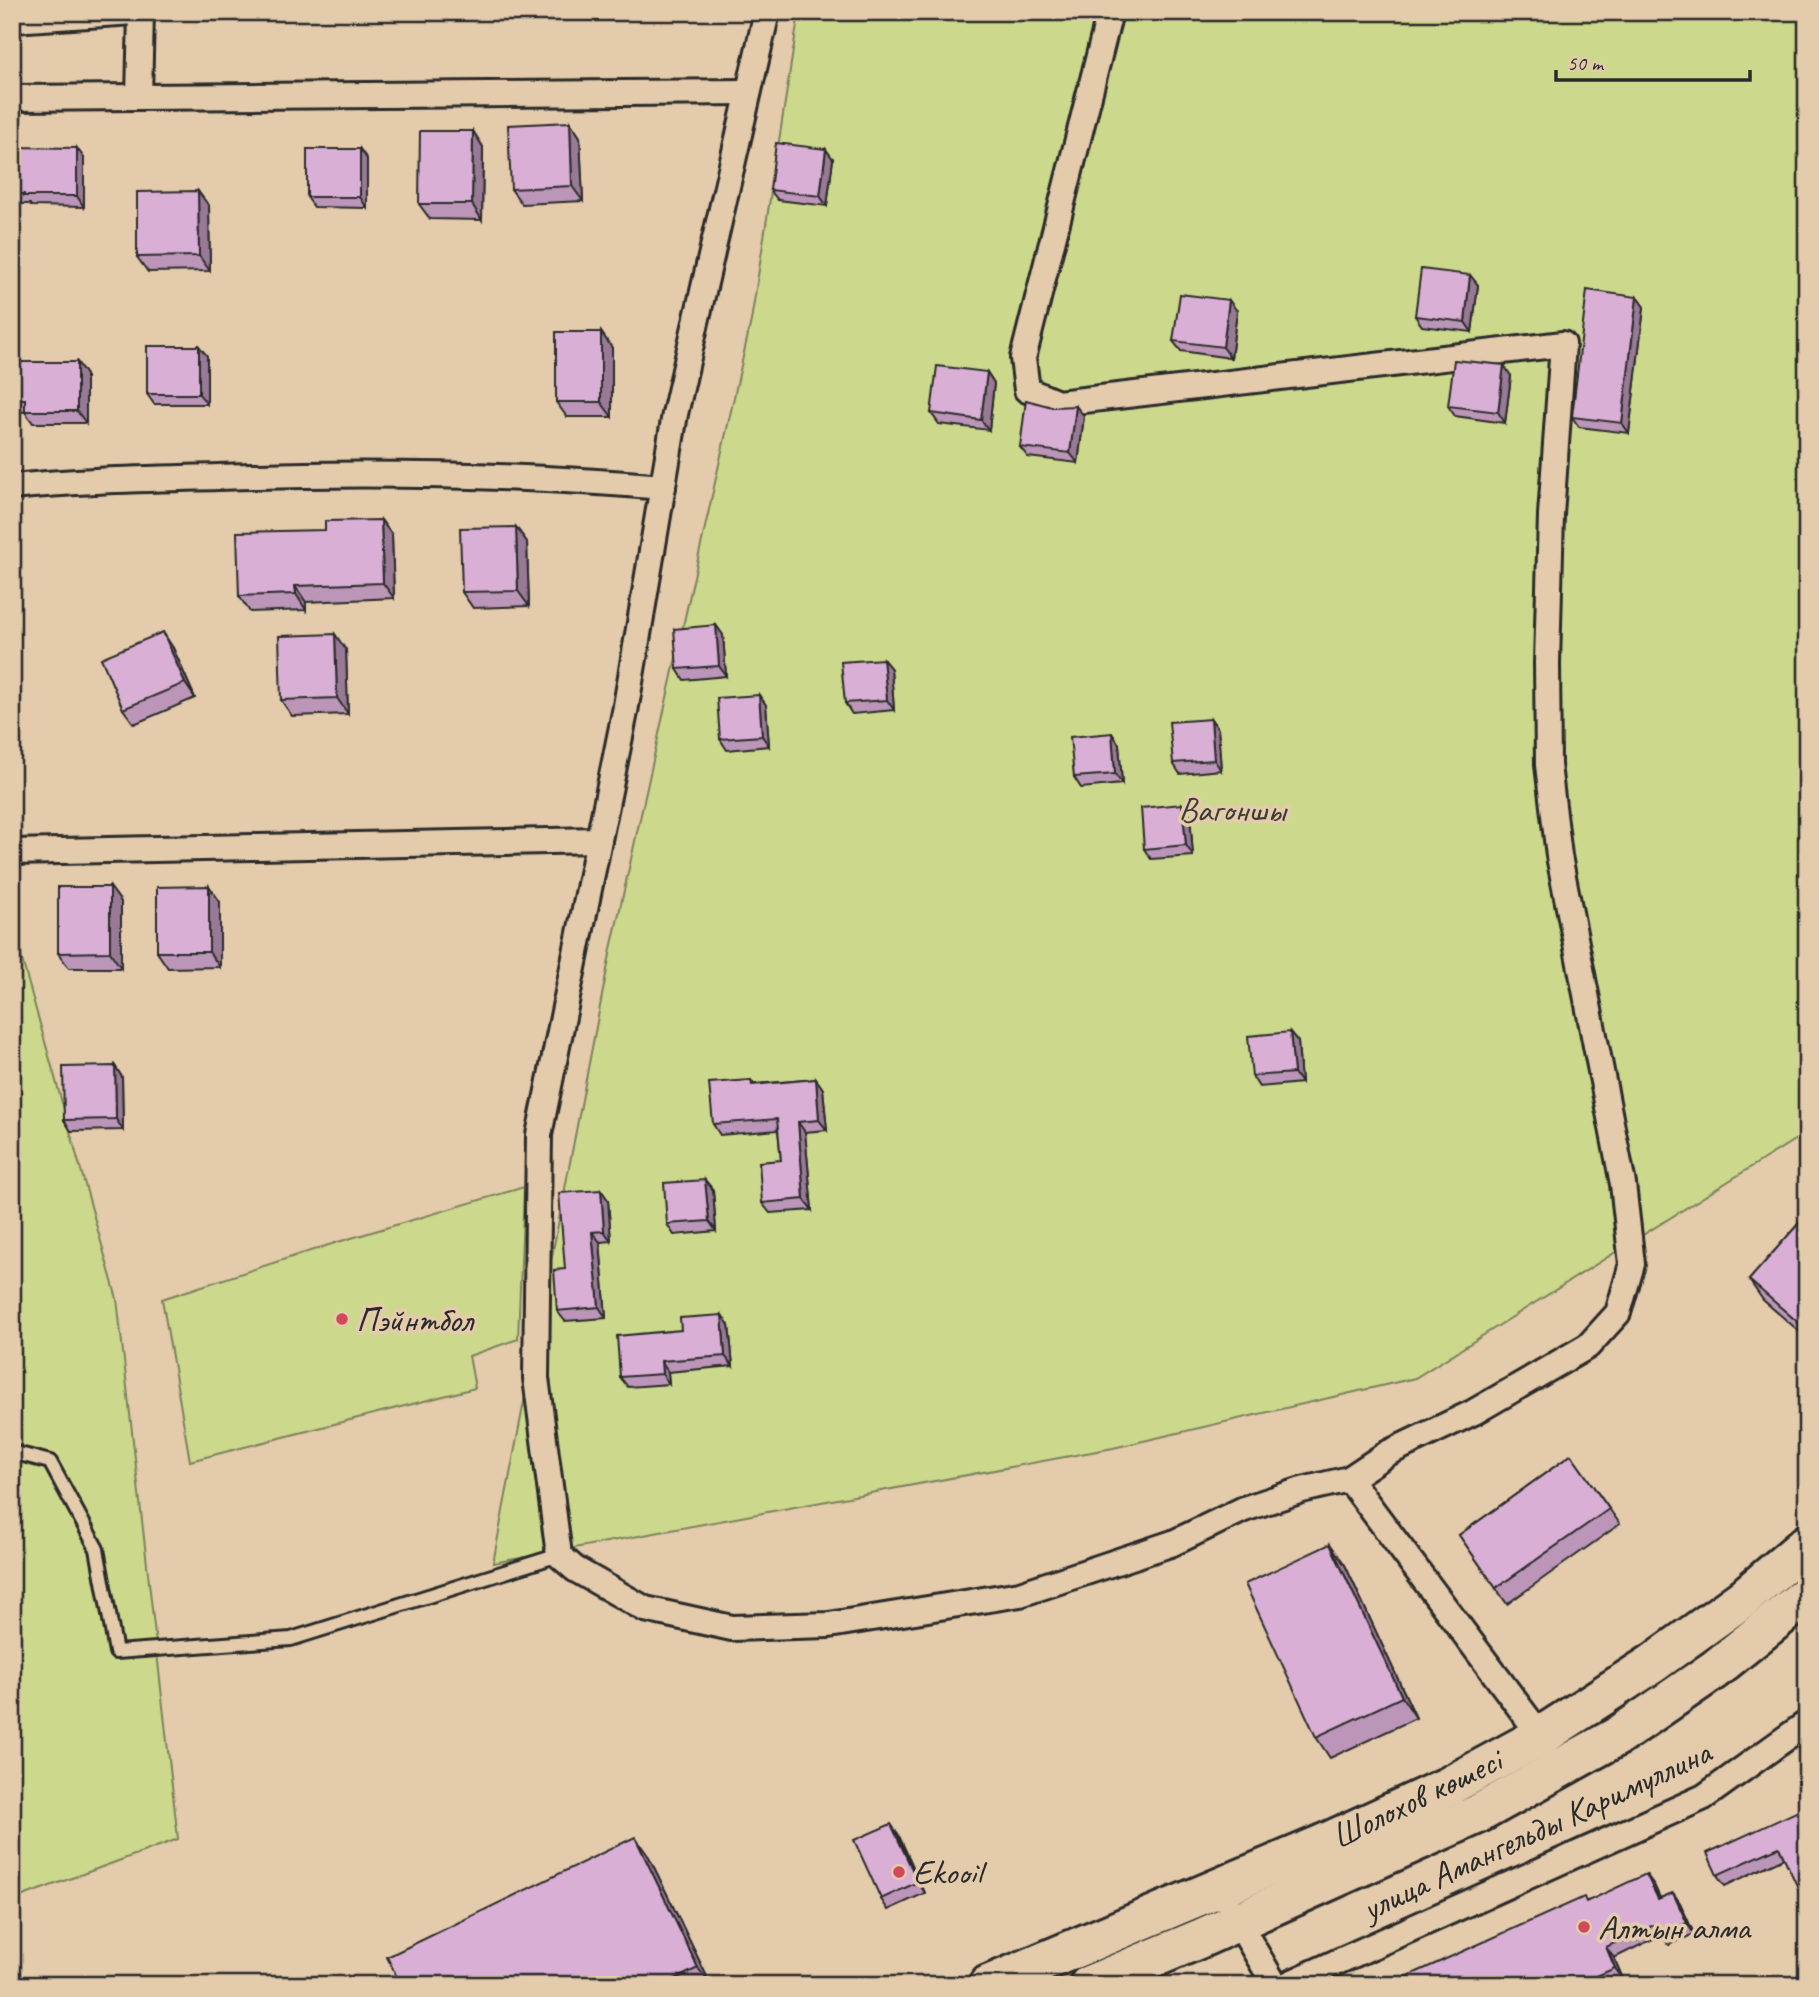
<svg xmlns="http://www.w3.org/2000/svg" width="1819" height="1997" font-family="Caveat,sans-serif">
<rect width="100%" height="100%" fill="#e3cbab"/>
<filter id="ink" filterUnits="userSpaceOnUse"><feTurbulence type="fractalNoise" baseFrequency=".0143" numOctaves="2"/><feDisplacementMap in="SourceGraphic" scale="14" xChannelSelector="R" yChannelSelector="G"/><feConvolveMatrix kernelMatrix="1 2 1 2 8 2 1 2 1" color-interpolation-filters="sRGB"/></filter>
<g filter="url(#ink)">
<g fill="#ccd88c" stroke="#7c825c" stroke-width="2">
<polygon points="799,12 1807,12 1807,1132 1415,1378 1113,1448 493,1563 611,949 751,321"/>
<polygon points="12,924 117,1299 178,1839 12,1900"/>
<polygon points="524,1187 518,1339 469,1356 475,1388 190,1461 162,1299 338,1242"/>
</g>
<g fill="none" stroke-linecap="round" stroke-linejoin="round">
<defs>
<polyline id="service" points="12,1452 50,1462 97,1549 116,1652 291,1639 559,1555"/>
<g id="minor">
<polyline points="767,12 675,414 625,712 539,1135 536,1378 559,1555 575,1569 645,1609 732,1628 829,1625 1020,1594 1173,1543 1244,1509 1302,1490 1349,1479 1541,1736"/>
<polyline points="1110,12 1023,358 1027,390 1058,403 1563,344 1551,515 1547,663 1548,765 1559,856 1623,1184 1632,1264 1618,1313 1588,1346 1474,1412 1388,1453 1349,1479"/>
<polyline points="12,20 134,12"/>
<polyline points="139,97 141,12"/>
<polyline points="12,98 748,92"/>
<path d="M12,487C81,480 150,479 218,477C367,472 515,474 663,487"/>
<polyline points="12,852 599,840"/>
<polyline points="1231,1910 1275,1985"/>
<polyline points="1286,1985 1704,1797 1807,1723"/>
</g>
<g id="trunk">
<polyline points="988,1985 1323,1844 1449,1786 1541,1736 1652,1664 1742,1599 1807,1544"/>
<polyline points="1089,1985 1199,1939 1476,1815 1618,1736 1714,1670 1807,1595"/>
</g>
</defs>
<use href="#service" stroke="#2b2b2b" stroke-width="18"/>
<use href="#minor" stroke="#2b2b2b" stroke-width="30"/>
<use href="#trunk" stroke="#2b2b2b" stroke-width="44"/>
<use href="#service" stroke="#e3cbab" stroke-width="12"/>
<use href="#minor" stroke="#e3cbab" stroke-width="24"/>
<use href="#trunk" stroke="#e3cbab" stroke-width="38"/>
</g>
<g fill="#bb96b8" stroke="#2b2b2b" stroke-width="2">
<polygon points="570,122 580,137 583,201 522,204 511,189"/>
<polygon points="473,131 483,147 482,220 430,219 419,204"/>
<polygon points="12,147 84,158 84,207 31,206 30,204 12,204"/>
<polygon points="367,159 367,208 314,207 307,197"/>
<polygon points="833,159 827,206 778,200 770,190"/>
<polygon points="209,206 210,271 148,272 137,257"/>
<polygon points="1470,275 1478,285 1472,332 1422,326 1415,316"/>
<polygon points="1637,297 1644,307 1629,433 1579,427 1572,417"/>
<polygon points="1237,311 1231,358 1181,351 1173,341"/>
<polygon points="601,332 612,348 612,417 567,417 556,402"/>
<polygon points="12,345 13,347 13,362 77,362 86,375 86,423 33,423 25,412 12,411"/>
<polygon points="199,346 207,356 207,404 154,404 147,394"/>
<polygon points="987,372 994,383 989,430 939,424 931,413"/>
<polygon points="1511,376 1505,423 1455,416 1448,406"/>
<polygon points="1084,416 1078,463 1028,457 1020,447"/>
<polygon points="381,520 392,535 394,598 306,602 306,610 250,612 239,596 325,530"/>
<polygon points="516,527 527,542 529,606 473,608 462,592"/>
<polygon points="716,625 723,635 726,676 684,680 677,669"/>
<polygon points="173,648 195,698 134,724 123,709"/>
<polygon points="346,650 348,714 292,716 281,700"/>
<polygon points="883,659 891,669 894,710 852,714 845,703"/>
<polygon points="759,695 766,705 769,746 727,750 720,739"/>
<polygon points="1211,719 1218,729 1221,770 1180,774 1173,763"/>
<polygon points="1119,744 1122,784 1081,788 1074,777"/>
<polygon points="1190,815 1193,856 1151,859 1144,849"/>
<polygon points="209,886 220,902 220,967 168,968 157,952"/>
<polygon points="110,887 121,902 121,968 69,968 58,953"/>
<polygon points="1290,1032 1298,1042 1301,1083 1259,1087 1252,1076"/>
<polygon points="115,1066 122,1077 123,1130 71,1131 64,1120"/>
<polygon points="816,1079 823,1089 827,1130 805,1132 812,1210 770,1213 762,1203 781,1160 778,1130 720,1135 713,1124 751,1080 754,1084"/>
<polygon points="705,1180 713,1190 716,1231 674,1235 667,1224"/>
<polygon points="601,1190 608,1200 611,1241 600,1242 606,1318 565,1321 557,1311 565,1269"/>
<polygon points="1807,1214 1807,1338 1763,1300 1749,1280"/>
<polygon points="722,1315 729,1325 733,1366 668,1372 669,1384 628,1387 620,1377 681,1330"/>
<polygon points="1571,1455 1620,1524 1507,1604 1459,1535"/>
<polygon points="1330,1544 1345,1565 1416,1718 1330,1758 1316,1737"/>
<polygon points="1807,1807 1784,1858 1725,1886 1717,1875"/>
<polygon points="898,1834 925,1893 888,1910 881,1899"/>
<polygon points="649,1857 711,1985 401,1985"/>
<polygon points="1654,1885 1660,1898 1673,1893 1680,1903 1694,1934 1669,1945 1661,1935 1614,1958 1623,1979 1609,1985 1388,1985 1587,1901"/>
</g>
<g fill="#987a96" stroke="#2b2b2b" stroke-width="2">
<polygon points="570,122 580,137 583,201 572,186"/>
<polygon points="473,131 483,147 482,220 472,204"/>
<polygon points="77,148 84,158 84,207 77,196"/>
<polygon points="360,149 367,159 367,208 360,197"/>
<polygon points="826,149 833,159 827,206 820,196"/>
<polygon points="198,191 209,206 210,271 199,256"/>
<polygon points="1470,275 1478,285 1472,332 1465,322"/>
<polygon points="1637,297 1644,307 1629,433 1622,423"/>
<polygon points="1229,300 1237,311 1231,358 1223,347"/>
<polygon points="601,332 612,348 612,417 601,402"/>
<polygon points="12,345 13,347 13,375 12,374"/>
<polygon points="199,346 207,356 207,404 199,394"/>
<polygon points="77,362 86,375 86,423 77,411"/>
<polygon points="1504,365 1511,376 1505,423 1498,412"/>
<polygon points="987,372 994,383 989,430 981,420"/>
<polygon points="1076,406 1084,416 1078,463 1070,453"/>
<polygon points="381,520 392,535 394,598 383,583"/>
<polygon points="516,527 527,542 529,606 518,591"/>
<polygon points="295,586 306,602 306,610 296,594"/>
<polygon points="716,625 723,635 726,676 719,666"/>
<polygon points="163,632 173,648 195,698 185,683"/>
<polygon points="335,634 346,650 348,714 337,698"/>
<polygon points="883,659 891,669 894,710 887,700"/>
<polygon points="759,695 766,705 769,746 762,736"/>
<polygon points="1211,719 1218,729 1221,770 1214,760"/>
<polygon points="1112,733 1119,744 1122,784 1115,774"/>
<polygon points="1182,804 1190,815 1193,856 1186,845"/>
<polygon points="209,886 220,902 220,967 209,952"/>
<polygon points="110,887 121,902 121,968 110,952"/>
<polygon points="1290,1032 1298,1042 1301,1083 1294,1073"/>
<polygon points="115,1066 122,1077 123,1130 116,1119"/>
<polygon points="816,1079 823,1089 827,1130 819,1120"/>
<polygon points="798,1122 805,1132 812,1210 804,1199"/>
<polygon points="705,1180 713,1190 716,1231 709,1221"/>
<polygon points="601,1190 608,1200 611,1241 604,1231"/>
<polygon points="592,1232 600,1242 606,1318 599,1307"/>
<polygon points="722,1315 729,1325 733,1366 725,1356"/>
<polygon points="661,1361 668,1372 669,1384 662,1374"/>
<polygon points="1330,1544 1345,1565 1416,1718 1402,1697"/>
<polygon points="891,1824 898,1834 925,1893 918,1882"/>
<polygon points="635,1837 649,1857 711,1985 698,1968"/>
<polygon points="1646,1874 1654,1885 1665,1910 1658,1899"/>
<polygon points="1673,1893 1680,1903 1694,1934 1687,1923"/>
<polygon points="1606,1947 1614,1958 1623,1979 1615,1968"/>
</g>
<g fill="#d9afd6" stroke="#2b2b2b" stroke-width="2">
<polygon points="570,122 572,186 511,189 508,125"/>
<polygon points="420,131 473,131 472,204 419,204"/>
<polygon points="776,143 826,149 820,196 770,190"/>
<polygon points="12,147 77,148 77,196 24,196 24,194 12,194"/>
<rect x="307" y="149" width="53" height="48"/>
<polygon points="198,191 199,256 137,257 137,192"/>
<polygon points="1421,269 1470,275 1465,322 1415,316"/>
<polygon points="1587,290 1637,297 1622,423 1572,417"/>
<polygon points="1180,294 1229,300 1223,347 1173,341"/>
<rect x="556" y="332" width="45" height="70"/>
<rect x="147" y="346" width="52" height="48"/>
<polygon points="1454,360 1504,365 1498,412 1448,406"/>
<polygon points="12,362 77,362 77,411 25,411 25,399 12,399"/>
<polygon points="937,366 987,372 981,420 931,413"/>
<polygon points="1026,400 1052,407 1076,406 1070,453 1020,447"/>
<polygon points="381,520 383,583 295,586 296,594 239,596 237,532 325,530 325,521"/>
<polygon points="516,527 518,591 462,592 460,528"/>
<polygon points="716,625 719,666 677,669 674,629"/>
<polygon points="163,632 185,683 123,709 101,658"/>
<polygon points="335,634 337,698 281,700 279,636"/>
<polygon points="883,659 887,700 845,703 841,662"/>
<polygon points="759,695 762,736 720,739 717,698"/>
<polygon points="1211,719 1214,760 1173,763 1169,722"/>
<polygon points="1112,733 1115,774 1074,777 1070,737"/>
<polygon points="1182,804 1186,845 1144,849 1141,808"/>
<polygon points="209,886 209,952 157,952 157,887"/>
<polygon points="58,887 110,887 110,952 58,953"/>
<polygon points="1290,1032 1294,1073 1252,1076 1248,1036"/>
<polygon points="115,1066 116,1119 64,1120 63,1067"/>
<polygon points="816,1079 819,1120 798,1122 804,1199 762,1203 759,1162 781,1160 777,1119 713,1124 709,1083 751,1080 752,1085"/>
<polygon points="705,1180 709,1221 667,1224 664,1183"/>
<polygon points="601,1190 604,1231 592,1232 599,1307 557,1311 554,1270 565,1269 559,1193"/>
<polygon points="1807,1214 1807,1330 1749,1280"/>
<polygon points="722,1315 725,1356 661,1361 662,1374 620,1377 617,1336 681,1330 680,1318"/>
<polygon points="1571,1455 1609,1509 1496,1588 1459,1535"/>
<polygon points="1330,1544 1402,1697 1316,1737 1245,1584"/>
<polygon points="1807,1807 1807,1907 1779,1847 1717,1875 1707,1853"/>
<polygon points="891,1824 918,1882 881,1899 854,1840"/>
<polygon points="635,1837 698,1968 663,1985 401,1985 387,1957"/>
<polygon points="1646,1874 1658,1899 1673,1893 1687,1923 1661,1935 1656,1924 1606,1947 1615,1968 1581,1983 1582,1985 1388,1985 1584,1897 1586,1902"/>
</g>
</g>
<g fill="#d1495b" stroke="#e3cbab" stroke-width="2.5">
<circle cx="342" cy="1319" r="7"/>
<circle cx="899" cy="1872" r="7"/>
<circle cx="1584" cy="1927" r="7"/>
</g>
<g text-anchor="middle" stroke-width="7" stroke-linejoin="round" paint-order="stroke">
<g font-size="35" fill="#3b3c35" stroke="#e3cbab">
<text x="1232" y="821">Вагоншы</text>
</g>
<g font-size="35" fill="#2b2b2b" stroke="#e3cbab" text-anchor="start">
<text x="356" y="1331">Пэйнтбол</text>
<text x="913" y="1884">Ekooil</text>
<text x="1598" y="1939">Алтын алма</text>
</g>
<g font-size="35" fill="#2b2b2b" stroke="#e3cbab">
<text transform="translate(1416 1798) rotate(-26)" y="12">Шолохов көшесі</text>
<text transform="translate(1536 1830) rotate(-25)" y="12">улица Амангельды Каримуллина</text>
</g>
</g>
<rect width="1819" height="1997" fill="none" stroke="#e3cbab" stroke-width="42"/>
<rect x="21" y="21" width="1777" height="1955" fill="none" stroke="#2b2b2b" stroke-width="2.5" filter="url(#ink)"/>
<path d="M1556 70v10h194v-10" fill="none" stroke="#2b2b2b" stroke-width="3.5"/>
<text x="1567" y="70" font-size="21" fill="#2b2b2b" stroke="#e3cbab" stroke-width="5" paint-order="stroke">50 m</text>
</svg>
